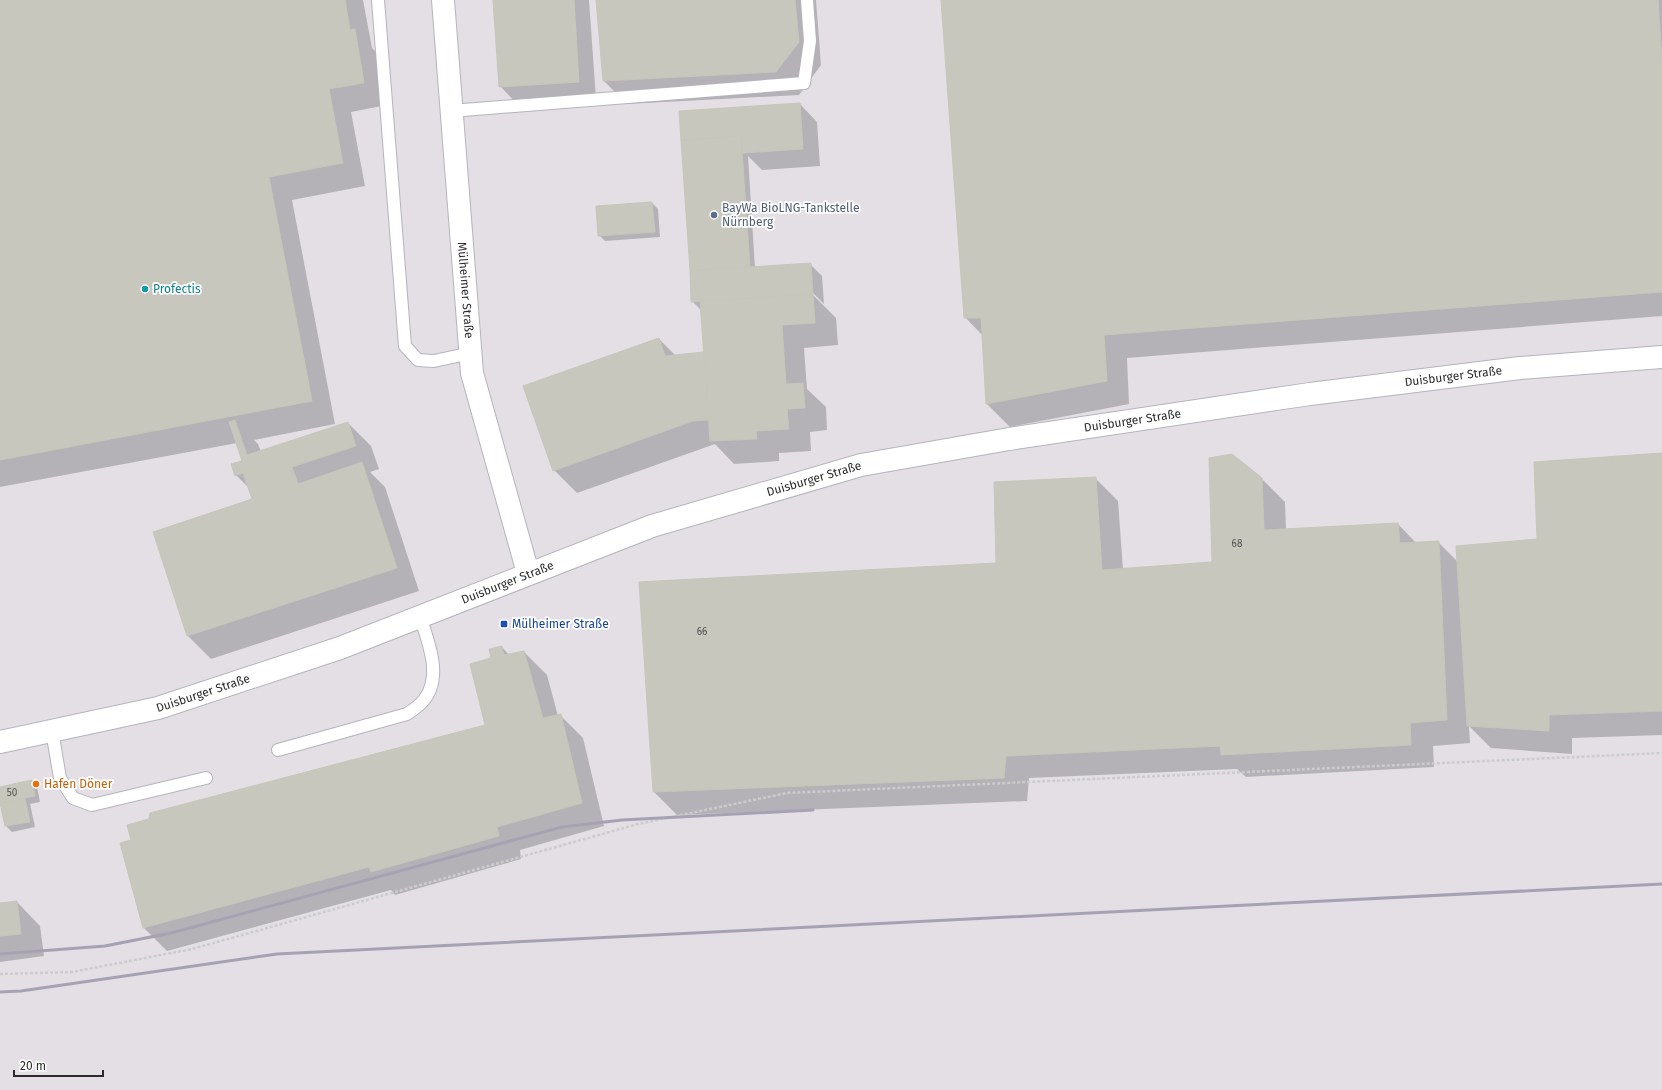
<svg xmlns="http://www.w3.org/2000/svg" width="1662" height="1090" font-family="'Fira Sans',sans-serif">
<rect width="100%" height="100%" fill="#ebebdf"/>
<rect fill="#e3dfe5" x="0" y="0" width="1662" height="1090"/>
<g fill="#0003">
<polygon points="0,0 363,0 372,48 377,53 387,105 351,112 365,186 292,200 335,424 254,440 258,444 261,452 348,423 371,446 379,469 370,472 385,487 419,591 211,659 188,636 154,532 253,500 250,489 236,475 243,462 237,443 0,487"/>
<polygon points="494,0 589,0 596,99 517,104 500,86"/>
<polygon points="597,0 816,0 821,65 799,95 627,104 604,81"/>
<polygon points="942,0 1662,0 1662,316 1127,358 1129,404 1010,427 987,404 983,336 965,317"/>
<polygon points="800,104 817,122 820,166 762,170 748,156 755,268 810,264 822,276 824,304 812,292 812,294 836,318 838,345 804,348 807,389 826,407 827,430 810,432 811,451 779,453 779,461 734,464 715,444 577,493 554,470 659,339 676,356 705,353 702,311 692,301 680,112"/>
<polygon points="652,203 658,209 660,237 605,241 599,235"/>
<polygon points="1662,454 1662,735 1572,738 1572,754 1491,748 1469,726 1470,743 1433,746 1434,767 1246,777 1237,769 1029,778 1027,801 677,815 654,792 998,564 1095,478 1118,501 1123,569 1213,563 1262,479 1285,502 1286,530 1398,524 1416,543 1438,542 1458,562 1539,540"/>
<polygon points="502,647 509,655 524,652 547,675 558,716 560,715 583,738 604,826 520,850 521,859 395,895 391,890 167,951 144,928 121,843 486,725 492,659"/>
<polygon points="32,782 37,787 40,802 30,804 35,827 12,832 6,826 0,797 0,788"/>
<polygon points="17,902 40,926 44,956 0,962 0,904"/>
</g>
<g fill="#c7c7be" stroke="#c6c6b9">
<polygon points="0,0 345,0 350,30 355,29 364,83 329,89 343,163 269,177 312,401 0,460"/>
<polygon points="493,0 574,0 579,82 499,87"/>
<polygon points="596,0 795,0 799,42 776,72 603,81"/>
<polygon points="941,0 1658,0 1662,62 1662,292 1104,335 1107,381 986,404 981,318 964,318"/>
<polygon points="800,103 803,149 743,153 741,136 681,140 679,111"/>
<polygon points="741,136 750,267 690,271 681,140"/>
<polygon points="652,202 655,232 598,236 596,206"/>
<polygon points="811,263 813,294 691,302 690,271"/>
<polygon points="813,294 815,323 782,325 786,384 803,383 805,408 787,409 789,429 756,431 757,439 710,441 700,301"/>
<polygon points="659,338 665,356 704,352 709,420 693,421 553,471 523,386"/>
<polygon points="235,420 247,455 348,422 356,446 292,467 298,484 362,462 397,568 187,636 153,532 252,499 243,473 235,476 231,464 242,461 229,422"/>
<polygon points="1662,453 1662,711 1549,715 1549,731 1467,726 1456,546 1537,539 1534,462"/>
<polygon points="1232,454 1262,478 1264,530 1398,523 1400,543 1439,541 1447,720 1410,723 1411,745 1221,755 1220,746 1006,756 1004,778 653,792 639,582 996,563 994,482 1096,477 1102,570 1212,562 1209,458"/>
<polygon points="502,646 504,655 524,651 543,718 561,714 582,803 497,827 499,836 371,872 369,867 143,928 120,843 131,840 127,825 149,819 150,813 485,725 470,664 491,658 489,649"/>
<polygon points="32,780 35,796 25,798 22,782"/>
<polygon points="22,782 25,798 0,803 0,787"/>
<polygon points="25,798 30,822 5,826 0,803"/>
<polygon points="17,901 21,934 0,936 0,903"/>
</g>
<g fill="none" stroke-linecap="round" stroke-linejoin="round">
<defs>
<g id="lane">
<polyline points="378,0 405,346 418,360 434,361 471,353"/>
<polyline points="451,111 804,83 810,41 807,0"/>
<polyline points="52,731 60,778 73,798 92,805 206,778"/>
<path d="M278,750L407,714C413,710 420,705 424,700C443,676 428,642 420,616"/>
</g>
<g id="street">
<path id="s1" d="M443,0L472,373L528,573"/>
<path id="s2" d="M0,742L158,708L340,648L652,526L861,465L1009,439L1310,394L1520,368L1662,357"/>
</g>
</defs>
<use href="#lane" stroke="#b5b3bd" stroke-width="14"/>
<use href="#street" stroke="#b5b3bd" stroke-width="24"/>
<polyline stroke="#ccc" stroke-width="2.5" stroke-dasharray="3 2" stroke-linecap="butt" points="0,974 72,972 192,949 638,824 787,793 1662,753"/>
<use href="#lane" stroke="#fff" stroke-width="12"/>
<use href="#street" stroke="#fff" stroke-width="22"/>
<g stroke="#a6a2b3" stroke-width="3">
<polyline points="0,954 105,946 171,933 562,827 622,820 813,810"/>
<polyline points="0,992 21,991 277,954 1662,884"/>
</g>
</g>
<circle fill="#5c6f8a" stroke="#fff" stroke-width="1.5" cx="714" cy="215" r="4"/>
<circle fill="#0f9aa8" stroke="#fff" stroke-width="1.5" cx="145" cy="289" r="4"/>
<rect fill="#1a4fb4" stroke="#fff" stroke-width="1.5" x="500" y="620" width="8" height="8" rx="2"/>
<circle fill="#e8710a" stroke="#fff" stroke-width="1.5" cx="36" cy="784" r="4"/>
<g text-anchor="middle" stroke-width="3.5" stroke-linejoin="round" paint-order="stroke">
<g font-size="10" fill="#525250">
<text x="1237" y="547">68</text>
<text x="702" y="635">66</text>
<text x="12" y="796">50</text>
</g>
<g font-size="12" fill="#4e5e75" stroke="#fff" text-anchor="start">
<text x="722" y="212">BayWa BioLNG-Tankstelle<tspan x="722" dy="14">Nürnberg</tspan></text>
</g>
<g font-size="12" fill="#0d838f" stroke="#fff" text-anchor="start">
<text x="153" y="293">Profectis</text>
</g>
<g font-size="12" fill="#2b2b2b" stroke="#fff">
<text dy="4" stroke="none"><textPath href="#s1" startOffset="291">Mülheimer Straße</textPath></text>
<text dy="4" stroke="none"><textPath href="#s2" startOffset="1505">Duisburger Straße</textPath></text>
<text dy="4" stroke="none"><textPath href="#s2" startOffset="1181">Duisburger Straße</textPath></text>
<text dy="4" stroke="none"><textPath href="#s2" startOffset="857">Duisburger Straße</textPath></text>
<text dy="4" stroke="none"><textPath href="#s2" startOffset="533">Duisburger Straße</textPath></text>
<text dy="4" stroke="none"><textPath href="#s2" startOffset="209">Duisburger Straße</textPath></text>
</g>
<g font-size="12" fill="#164399" stroke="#fff" text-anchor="start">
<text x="512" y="628">Mülheimer Straße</text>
</g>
<g font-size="12" fill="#c56008" stroke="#fff" text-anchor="start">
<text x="44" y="788">Hafen Döner</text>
</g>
</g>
<path d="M14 1070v6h89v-6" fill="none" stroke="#2b2b2b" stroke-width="2"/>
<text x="20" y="1070" font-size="12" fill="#2b2b2b" stroke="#ffffff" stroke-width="3" paint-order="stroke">20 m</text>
</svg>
